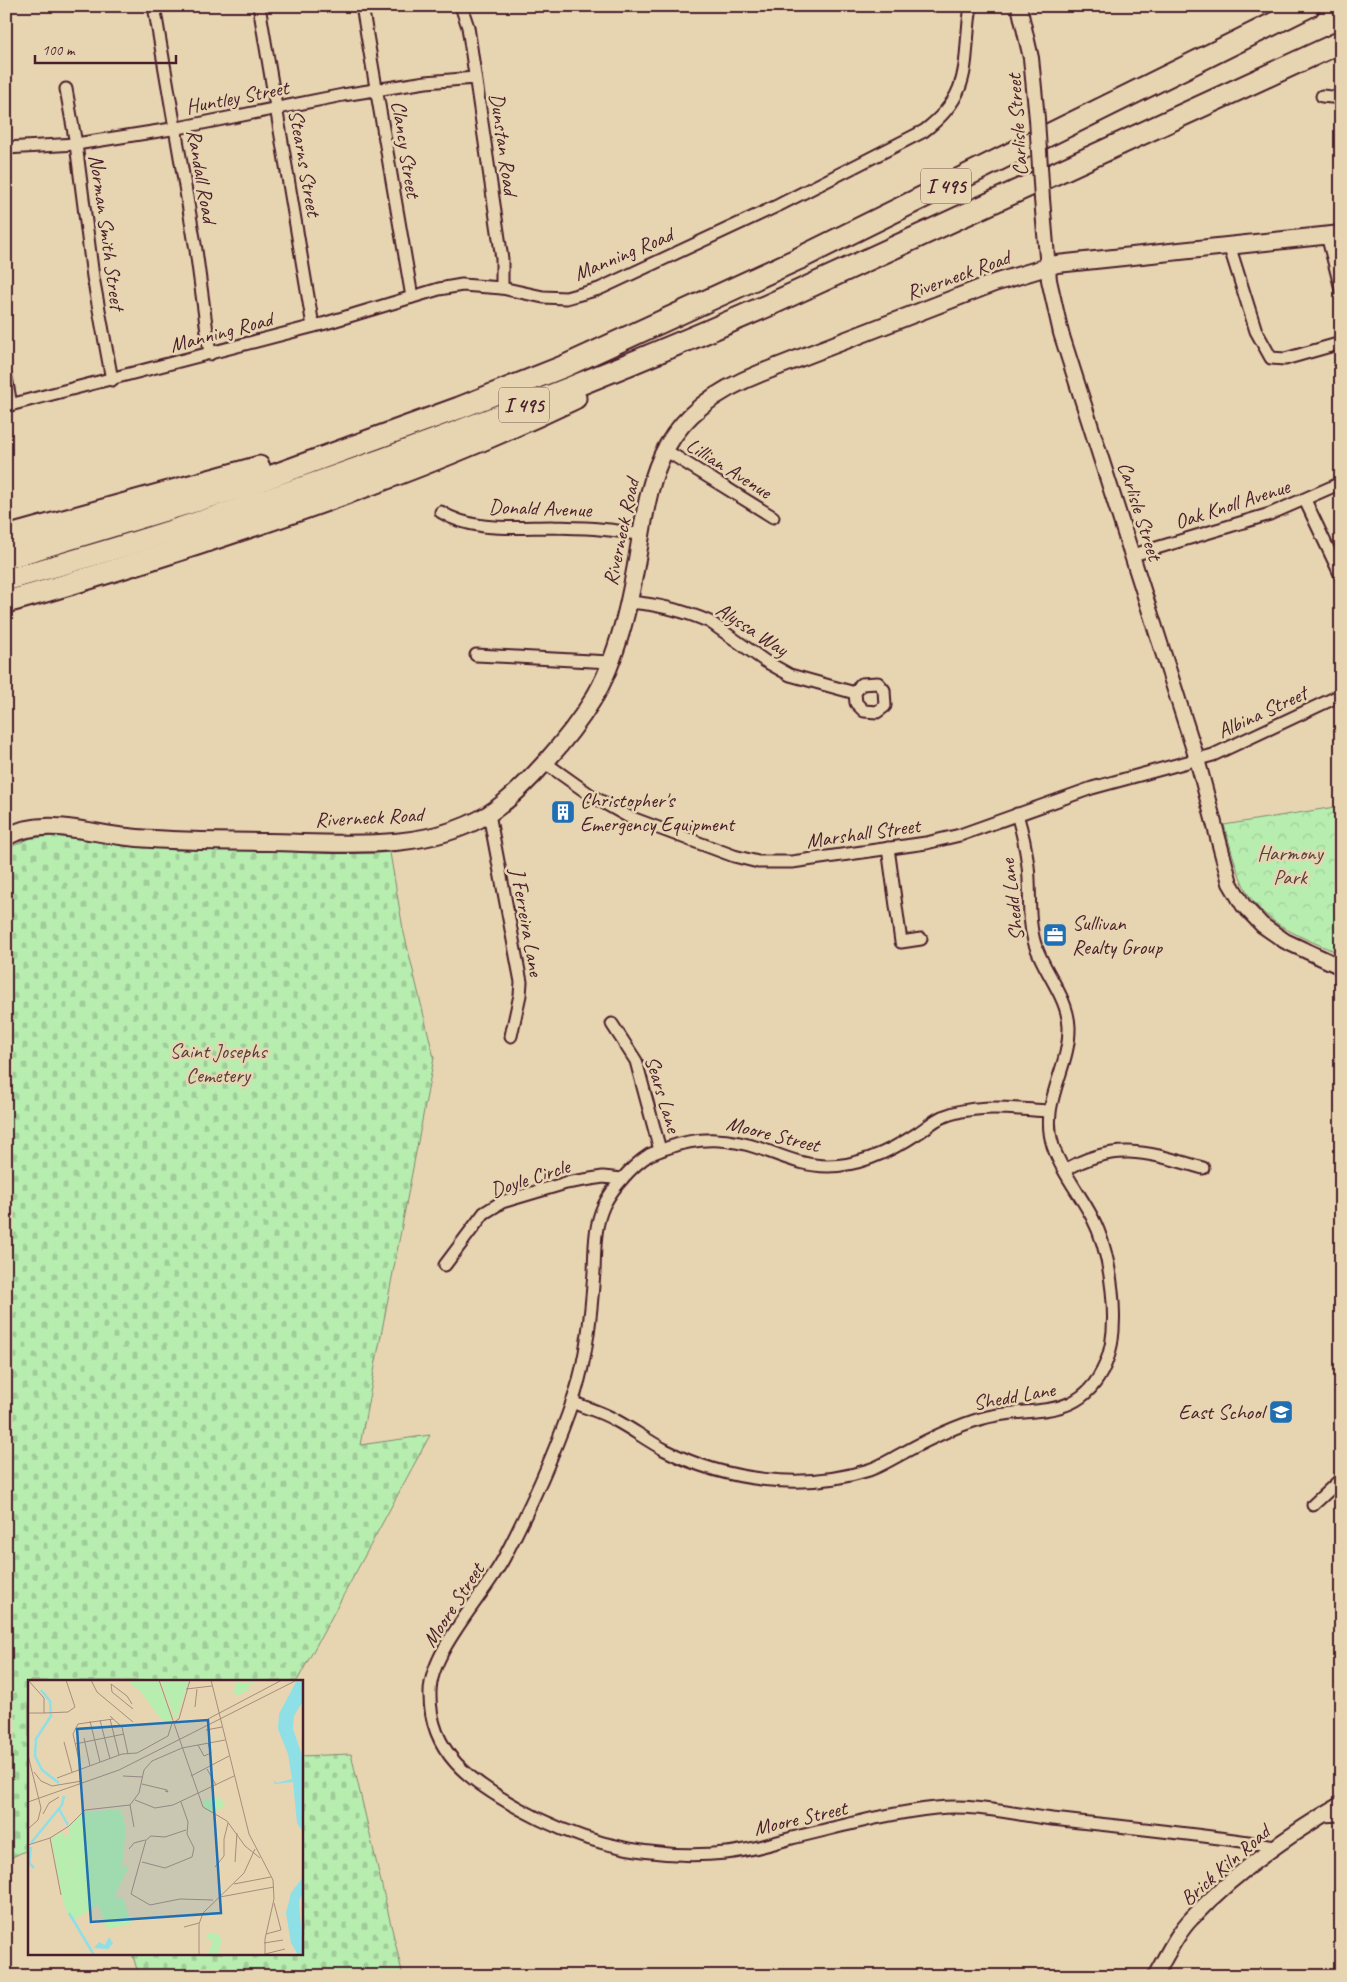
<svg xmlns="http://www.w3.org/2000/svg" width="1347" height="1982" font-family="Caveat,sans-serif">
<defs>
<pattern id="forest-crowns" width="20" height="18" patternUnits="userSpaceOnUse" patternTransform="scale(1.25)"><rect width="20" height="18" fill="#b7eeb0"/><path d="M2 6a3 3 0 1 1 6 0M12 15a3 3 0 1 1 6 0" fill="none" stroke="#9fcc98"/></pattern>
<pattern id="cemetery-stones" width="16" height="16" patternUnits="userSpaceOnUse" patternTransform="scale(1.25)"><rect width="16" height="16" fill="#b7eeb0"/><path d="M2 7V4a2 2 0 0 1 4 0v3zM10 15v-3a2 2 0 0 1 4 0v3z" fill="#9fcc98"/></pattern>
</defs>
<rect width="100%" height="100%" fill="#e7d5b2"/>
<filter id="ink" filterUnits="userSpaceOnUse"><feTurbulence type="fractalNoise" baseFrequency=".02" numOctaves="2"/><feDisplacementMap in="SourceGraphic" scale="10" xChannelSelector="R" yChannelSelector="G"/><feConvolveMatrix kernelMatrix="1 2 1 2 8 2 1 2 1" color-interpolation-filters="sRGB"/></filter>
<g filter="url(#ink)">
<path fill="url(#forest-crowns)" stroke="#80866e" d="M1341,806V954C1304,938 1260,924 1243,884C1235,866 1230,845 1224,825Z"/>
<g fill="url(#cemetery-stones)" stroke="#80866e">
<polygon points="54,836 175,850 392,849 390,853 403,929 434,1058 360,1445 430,1435 297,1681 29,1681 29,1849 6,1860 6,849 31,838"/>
<polygon points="351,1754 403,1976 139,1976 132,1953 301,1953 301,1756"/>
</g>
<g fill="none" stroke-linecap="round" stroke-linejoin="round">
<defs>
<g id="minor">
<polyline points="154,6 196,250 210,354"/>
<polyline points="259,6 313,326"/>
<polyline points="362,6 412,297"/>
<polyline points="461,6 468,27 502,259 502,288"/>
<polyline points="66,89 76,144 93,277 112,380"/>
<polyline points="1322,96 1341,98"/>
<polyline points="6,148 76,144 178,128 343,95 426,82 475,78"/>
<polyline points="1327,235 1341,289"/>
<polyline points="1229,245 1256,331 1271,358 1285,359 1341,343"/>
<polyline points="6,377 11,405"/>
<path d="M6,406L326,323L439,289L462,285L502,288L543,297L566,298L599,289L779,205L924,131C975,92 962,62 971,6"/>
<polyline points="665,450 773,517"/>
<polyline points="1305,500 1341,576"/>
<path d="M441,512C472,532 516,527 551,527C581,528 611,528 640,535"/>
<polyline points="1133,555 1270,514 1341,483"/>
<path d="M628,602C656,604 685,611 710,622L765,661L790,675L855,693L861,684L878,683L884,690L885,706L877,712L864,711L856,703L855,693"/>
<polyline points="476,655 610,662"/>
<polyline points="544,762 592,796 629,817 734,856 758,862 792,862 926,843 960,835 1092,788 1213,755 1341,695"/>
<polyline points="489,814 521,982 520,995 511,1036"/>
<polyline points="888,848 901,942 921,939"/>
<polyline points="612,1024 636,1061 660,1150"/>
<path d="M1048,1111C1013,1109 975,1103 942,1117C933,1121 926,1128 918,1133C891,1151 860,1166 828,1166C804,1166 784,1157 762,1149C730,1138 700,1136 667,1148C666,1148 651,1154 649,1155C632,1166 613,1187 604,1205C594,1226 595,1249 594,1272C591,1314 587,1357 574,1397C555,1453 531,1506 504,1558C484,1596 430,1651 430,1693C429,1753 471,1782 520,1809C583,1844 653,1860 726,1853C748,1851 771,1844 792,1838C839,1827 888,1813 936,1808C974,1804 1014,1814 1052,1819C1126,1827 1201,1834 1275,1846"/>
<path d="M1065,1170C1116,1140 1150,1153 1203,1168"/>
<polyline points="445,1265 484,1213 502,1202 566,1183 603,1177 622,1179"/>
<path d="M572,1402C586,1408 602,1412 615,1420C632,1429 648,1441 665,1450C726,1481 803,1491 869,1470C881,1466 893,1458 905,1452C929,1439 953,1427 980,1419C1029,1404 1079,1425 1105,1365C1122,1328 1111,1253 1092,1217C1080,1194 1061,1171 1053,1146C1039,1102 1070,1069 1069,1027C1068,996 1042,970 1034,941C1027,916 1031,891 1028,866C1026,848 1022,831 1017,814"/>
<polyline points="1313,1505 1341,1479"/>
<polyline points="1322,1816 1341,1815"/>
</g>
<g id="tertiary">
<polyline points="1019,6 1031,58 1037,119"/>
<polyline points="1042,199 1049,280 1061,333 1197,759 1230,883 1243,905 1262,925 1285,941 1341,967"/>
<path d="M1155,1976C1166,1957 1177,1933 1192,1918C1235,1872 1287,1836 1341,1804"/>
</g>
<path id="secondary" d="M6,837C44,816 87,833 128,837C175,842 221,841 268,842C339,843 423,853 487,815C522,793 570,737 592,701C606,679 616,650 623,625C655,512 628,425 761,373L994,283L1057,264L1341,234"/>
<g id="motorway">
<polyline points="6,537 259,467"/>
<polyline points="6,558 245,486 459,408 565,366 798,259 1309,6"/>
<path d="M6,580C267,508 521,413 769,305L1341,42"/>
<path d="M6,602C70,585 132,565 194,545C324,503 452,457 575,398"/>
</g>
</defs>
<use href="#minor" stroke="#4a1f2b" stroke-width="15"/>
<use href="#tertiary" stroke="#4a1f2b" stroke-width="18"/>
<use href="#secondary" stroke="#4a1f2b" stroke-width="20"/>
<use href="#motorway" stroke="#4a1f2b" stroke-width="25"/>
<use href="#minor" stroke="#e7d5b2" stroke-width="11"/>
<use href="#tertiary" stroke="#e7d5b2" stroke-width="14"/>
<use href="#secondary" stroke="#e7d5b2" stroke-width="16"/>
<use href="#motorway" stroke="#e7d5b2" stroke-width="21"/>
<defs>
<polyline id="tertiary-bridge" points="1037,119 1042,199"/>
</defs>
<use href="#tertiary-bridge" stroke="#4a1f2b" stroke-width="18" stroke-linecap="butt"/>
<use href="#tertiary-bridge" stroke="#e7d5b2" stroke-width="14"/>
</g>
</g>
<defs>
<symbol id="building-square" viewBox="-11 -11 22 22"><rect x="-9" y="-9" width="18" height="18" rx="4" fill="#1f6fb2" stroke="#e7d5b2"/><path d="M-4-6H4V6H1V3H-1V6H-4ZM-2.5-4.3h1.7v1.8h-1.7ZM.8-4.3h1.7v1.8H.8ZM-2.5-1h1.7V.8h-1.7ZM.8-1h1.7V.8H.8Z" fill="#fff"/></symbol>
<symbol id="office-square" viewBox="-11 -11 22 22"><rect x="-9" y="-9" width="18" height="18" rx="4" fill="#1f6fb2" stroke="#e7d5b2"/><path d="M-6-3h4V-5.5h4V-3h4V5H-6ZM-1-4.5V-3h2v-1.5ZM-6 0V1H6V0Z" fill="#fff"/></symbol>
<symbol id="school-square" viewBox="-11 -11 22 22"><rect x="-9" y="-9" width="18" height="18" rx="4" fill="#1f6fb2" stroke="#e7d5b2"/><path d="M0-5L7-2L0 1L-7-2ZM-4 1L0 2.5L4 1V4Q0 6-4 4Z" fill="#fff"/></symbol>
</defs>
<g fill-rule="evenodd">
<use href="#building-square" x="549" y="798" width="28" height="28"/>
<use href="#office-square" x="1041" y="921" width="28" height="28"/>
<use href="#school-square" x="1267" y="1398" width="28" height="28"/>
</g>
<g text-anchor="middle" stroke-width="5" stroke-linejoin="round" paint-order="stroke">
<g fill="#e7d5b2" stroke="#795654" stroke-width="1">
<rect x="921" y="168.5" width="50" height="35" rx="4"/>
<rect x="499" y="387.5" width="50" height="35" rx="4"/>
</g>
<g font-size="20" font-weight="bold" fill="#4a1f2b">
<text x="946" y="193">I 495</text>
<text x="524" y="412">I 495</text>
</g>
<g font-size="21" fill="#4a1f2b" stroke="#e7d5b2">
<text transform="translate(237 97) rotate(-11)" y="7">Huntley Street</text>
<text transform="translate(1017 125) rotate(-94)" y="7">Carlisle Street</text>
<text transform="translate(504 144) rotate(82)" y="7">Dunstan Road</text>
<text transform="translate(406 149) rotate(81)" y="7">Clancy Street</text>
<text transform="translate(305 163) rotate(80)" y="7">Stearns Street</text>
<text transform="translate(202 176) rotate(80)" y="7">Randall Road</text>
<text transform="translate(107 232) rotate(82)" y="7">Norman Smith Street</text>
<text transform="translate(623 254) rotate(-23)" y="7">Manning Road</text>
<text transform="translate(958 275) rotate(-20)" y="7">Riverneck Road</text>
<text transform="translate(221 332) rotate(-15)" y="7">Manning Road</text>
<text transform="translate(729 468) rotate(32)" y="7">Lillian Avenue</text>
<text transform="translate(1232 504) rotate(-18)" y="7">Oak Knoll Avenue</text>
<text transform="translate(540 508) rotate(2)" y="7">Donald Avenue</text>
<text transform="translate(1140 511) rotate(72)" y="7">Carlisle Street</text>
<text transform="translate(621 532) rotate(-78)" y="7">Riverneck Road</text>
<text transform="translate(752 629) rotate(33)" y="7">Alyssa Way</text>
<text transform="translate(1262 712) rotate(-25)" y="7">Albina Street</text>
<text transform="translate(369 817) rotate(-3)" y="7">Riverneck Road</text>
<text transform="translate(863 833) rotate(-8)" y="7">Marshall Street</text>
<text transform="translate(1012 900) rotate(-97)" y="7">Shedd Lane</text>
<text transform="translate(527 922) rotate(80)" y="7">J Ferreira Lane</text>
<text transform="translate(663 1094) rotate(73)" y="7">Sears Lane</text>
<text transform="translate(773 1134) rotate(14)" y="7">Moore Street</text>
<text transform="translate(530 1178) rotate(-18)" y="7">Doyle Circle</text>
<text transform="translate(1014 1396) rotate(-10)" y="7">Shedd Lane</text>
<text transform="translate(453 1605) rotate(-57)" y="7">Moore Street</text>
<text transform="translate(800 1818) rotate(-13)" y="7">Moore Street</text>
<text transform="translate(1225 1865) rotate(-41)" y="7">Brick Kiln Road</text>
</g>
<g font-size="21" fill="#4a1f2b" stroke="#e7d5b2" text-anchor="start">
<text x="580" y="807">Christopher's<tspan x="580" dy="24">Emergency Equipment</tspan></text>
<text x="1072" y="930">Sullivan<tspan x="1072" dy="24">Realty Group</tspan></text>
<text x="1264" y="1419" text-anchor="end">East School</text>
</g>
<g font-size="21" fill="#5a3e3f" stroke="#e7d5b2">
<text x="1290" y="860">Harmony<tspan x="1290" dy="24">Park</tspan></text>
<text x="218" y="1058">Saint Josephs<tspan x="218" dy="24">Cemetery</tspan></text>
</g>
</g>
<g transform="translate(28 1680)">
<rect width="275" height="275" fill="#e7d5b2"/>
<path d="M133,8L145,38L142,43L133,39L113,12ZM191,117L197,125L186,133L178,130L174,121ZM34,152L36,157L42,154L46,177L41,200L31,201L24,162V158Z" fill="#b7eeb0"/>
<path d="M210,0H214L213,4L233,0L222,4L220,10L210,16L205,11ZM187,253L194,258L190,275H179L185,263L177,255Z" fill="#b7eeb0"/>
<path d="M99,0H130L133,8L113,12ZM132,0H161L149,38H147ZM93,129L98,149L94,187L101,186L86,218L95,217L103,244L79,249L70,225L44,241L36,225L31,201L41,200L46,180L41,147L55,132Z" fill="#b7eeb0"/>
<path d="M269,0L275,1V21L266,36L265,49L275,78V152L269,143L265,102L247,104L245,100L249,103L264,99L260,74L250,49L251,34ZM275,197V214L271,220L275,275H270L263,263L258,233L263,213ZM81,257L85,263L80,269L66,268L71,262L77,265Z" fill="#8edfe6"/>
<path fill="none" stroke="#8edfe6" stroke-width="2.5" d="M13,10L22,21L23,36L8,59L7,76L14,90L31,103M31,129L40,145M3,163L34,125L36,116M3,167L1,183L6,188M41,233L66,275"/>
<path fill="none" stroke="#a88c7c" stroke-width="1" d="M0,0L16,18V33M63,0L69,12L105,42M131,0L175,127L199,141L217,166L232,178M183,0L221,154L245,200L246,219L237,259V275M158,9L184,6M104,24L99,16L83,4L84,12L105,29M167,27L169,9M0,33H16M16,33L40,32L47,27L38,0M82,36L94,47L100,74M82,39L91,75M180,39L254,0M72,40L82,79M62,41L72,82M178,50L194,47M56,58L62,86M36,62L44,92M47,64L96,54M170,65L176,76L183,73L180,63M0,75L13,128L10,140L0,149M53,89L45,54L50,44L85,39M179,89L188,105M6,92L13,101L24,106L54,101M95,96L115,97M163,96L201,76M29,98L94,74L109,73L140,56L144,43L151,39L162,0M114,104L139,110L140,112L137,111M107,120L127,128L145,125L206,96M0,122L91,90L269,0M102,125L106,147M15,134L21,123L31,117M158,150L137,157L123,156L118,160L103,214L122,225L152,219L185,220M22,158L33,215M0,165L22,158L41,146L57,130L102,125L111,113L116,90L124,81L154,68L197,60M101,169L106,163L117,160M114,182L137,188L164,177L166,168L159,154L160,142L153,122M207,182L209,153M187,187L196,176V159L200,143M206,204L243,197M192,217L246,207M156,247L171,243M238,254L253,250L246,223M236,263L255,260M237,274L257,269M171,275V244L175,233L216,193L227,169"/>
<path fill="#1f6fb2" fill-opacity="0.15" stroke="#1f6fb2" stroke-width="2.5" d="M180,40L193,233L63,242L49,49Z"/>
<rect width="275" height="275" fill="none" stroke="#4a1f2b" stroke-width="2.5"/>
</g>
<rect width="1347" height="1982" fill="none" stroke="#e7d5b2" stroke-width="25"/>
<rect x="12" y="12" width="1322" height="1957" fill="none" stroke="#4a1f2b" stroke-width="2" filter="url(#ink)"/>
<path d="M35 55v8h141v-8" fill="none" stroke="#4a1f2b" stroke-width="2.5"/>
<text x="42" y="55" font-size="15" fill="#4a1f2b" stroke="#e7d5b2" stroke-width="4" paint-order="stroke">100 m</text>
</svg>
